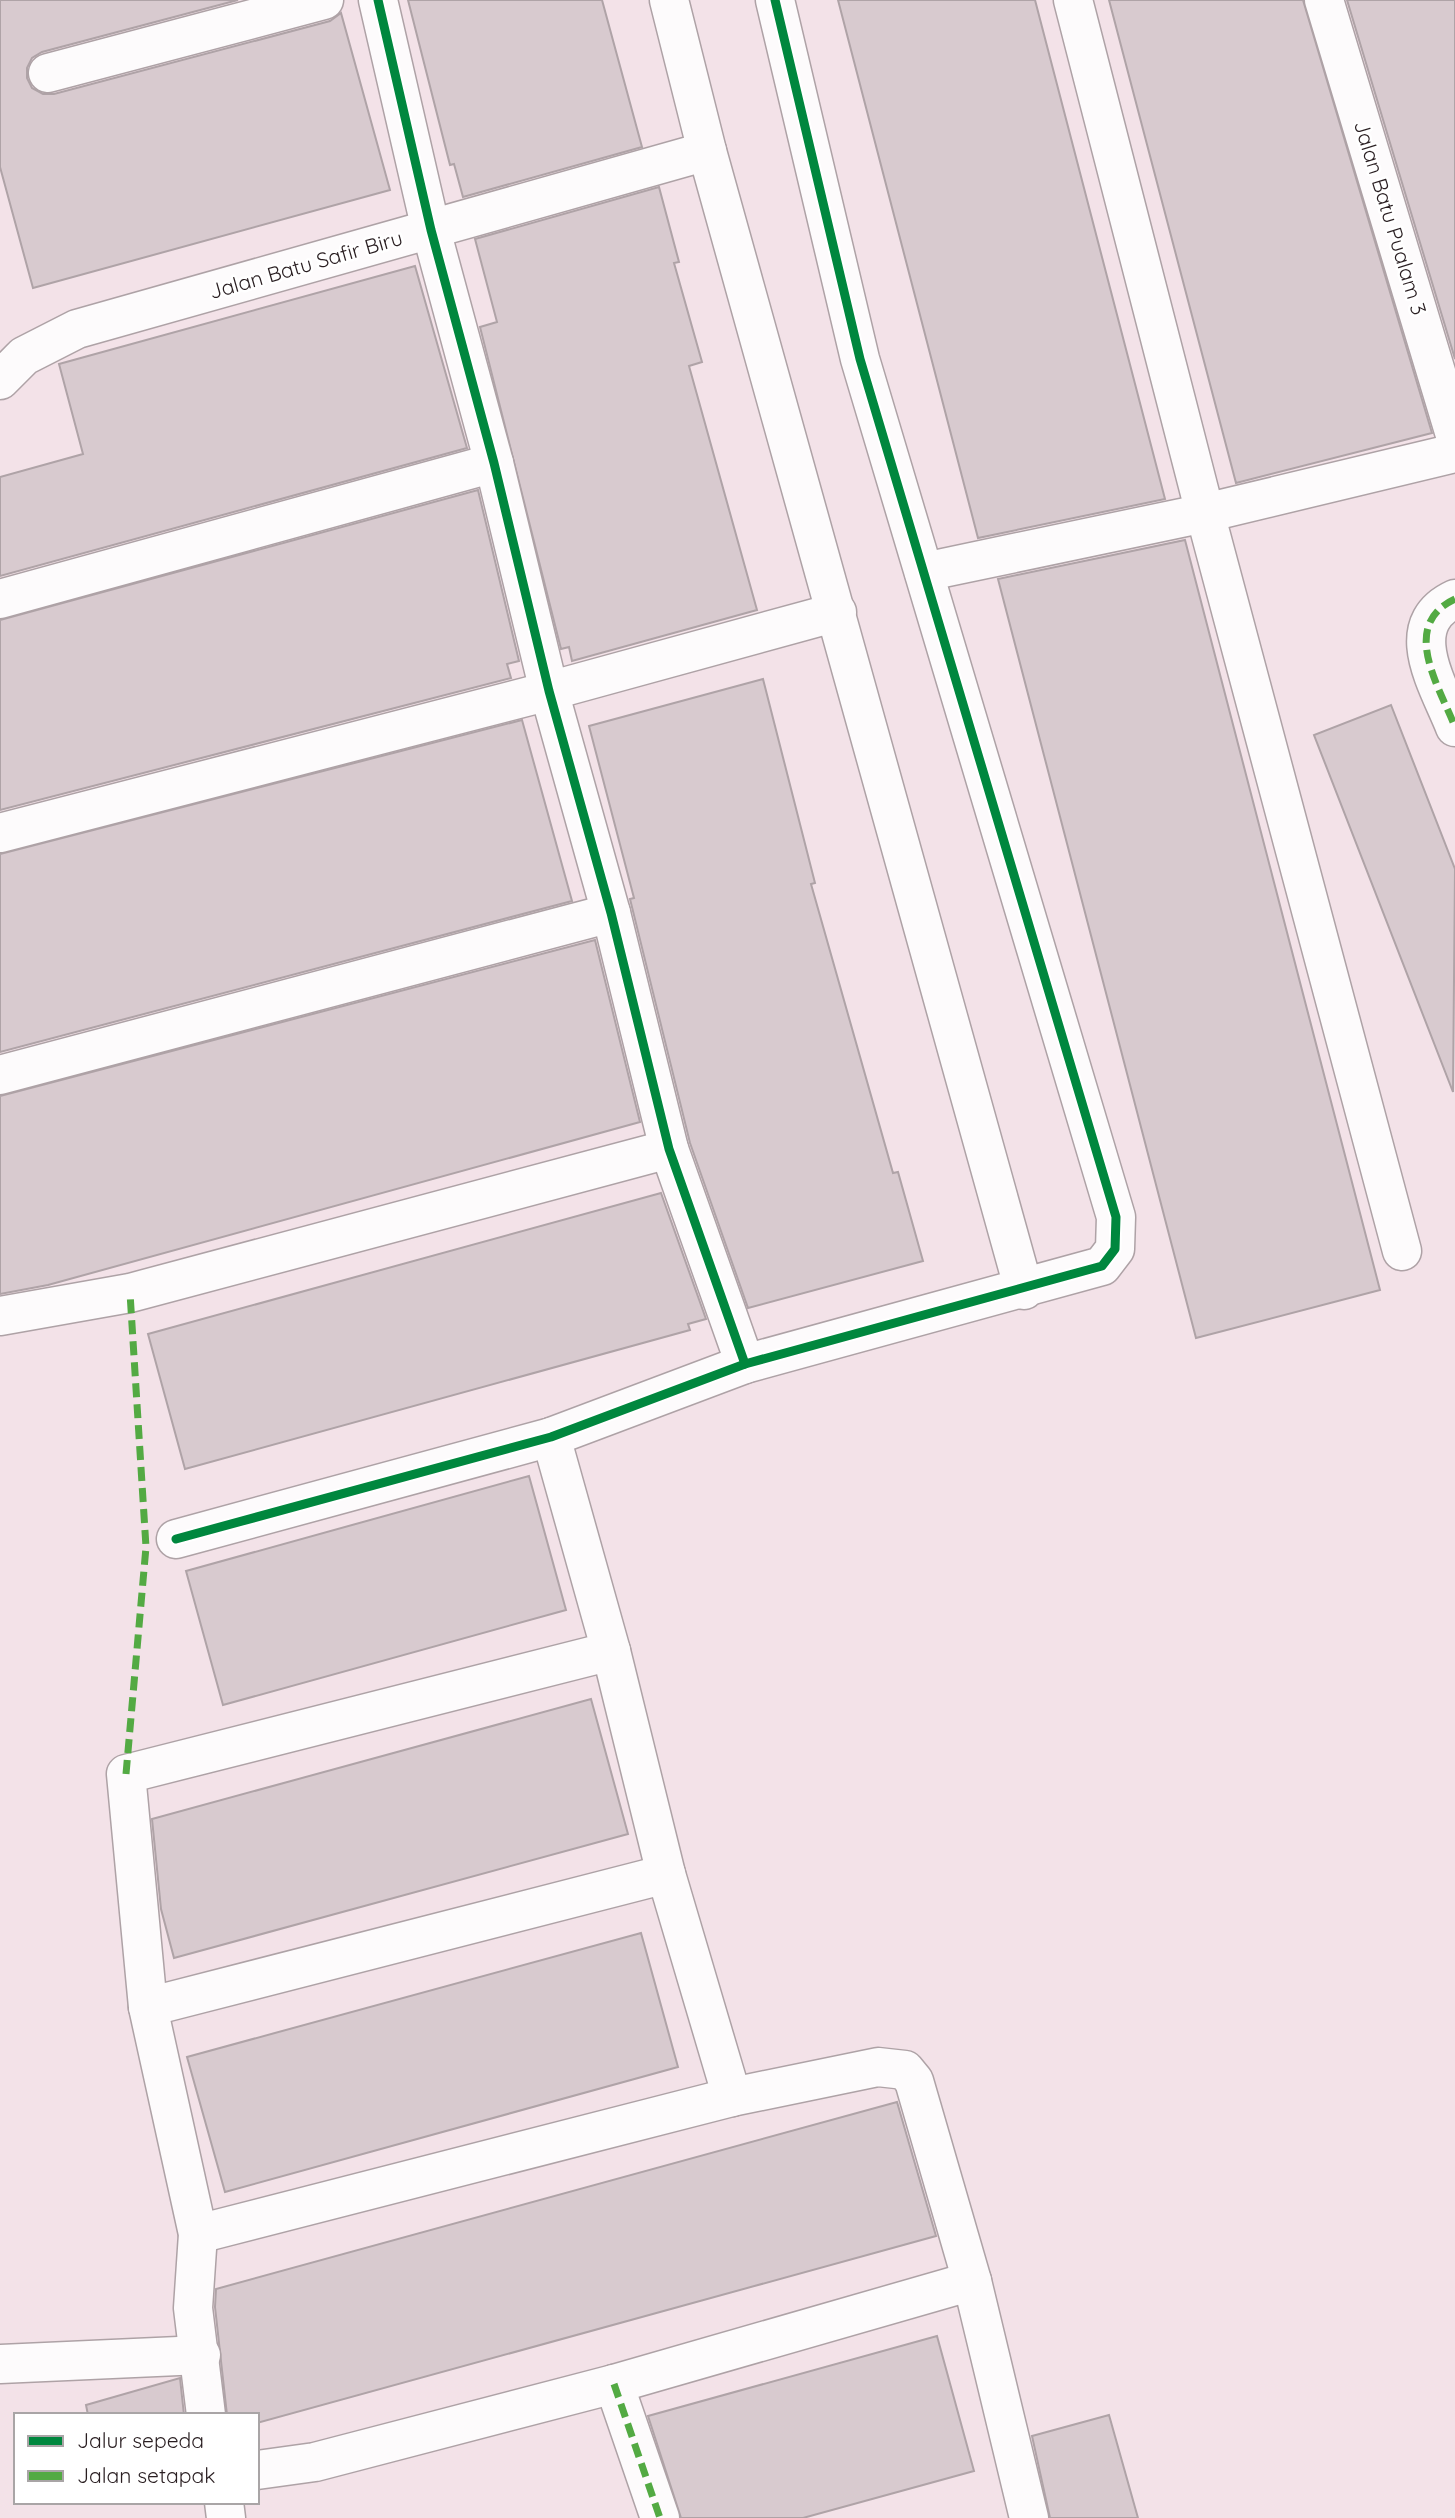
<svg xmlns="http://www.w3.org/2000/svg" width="1455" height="2518" font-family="Quicksand,sans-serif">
<rect width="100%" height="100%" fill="#f3e2e8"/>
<g fill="#d8cacf" stroke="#afa3a7" stroke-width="2">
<polygon points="0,0 238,0 42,52 32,58 27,68 27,78 32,88 43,94 54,94 330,21 341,13 390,190 33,288 0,167"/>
<polygon points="408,0 602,0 642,147 463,197 454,164 450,165"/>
<polygon points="838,0 1035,0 1165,499 978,538"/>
<polygon points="1109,0 1303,0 1432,433 1236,483"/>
<polygon points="1347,0 1455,0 1455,359"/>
<polygon points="659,187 679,262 674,263 702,362 689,366 757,610 572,661 569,647 561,649 480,327 497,322 475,239"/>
<polygon points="415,266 467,448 0,576 0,477 83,454 59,364"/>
<polygon points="478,490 519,661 507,664 511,678 0,810 0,620"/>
<polygon points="1185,540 1380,1290 1196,1338 998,579"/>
<polygon points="763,679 815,883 811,884 893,1173 898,1172 923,1261 748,1308 690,1143 630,899 634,898 589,726"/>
<polygon points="1391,705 1455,869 1453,1092 1314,735"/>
<polygon points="522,720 572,901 0,1052 0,854"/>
<polygon points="595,940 640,1122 48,1285 0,1294 0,1096"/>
<polygon points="661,1193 706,1319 688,1324 690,1330 185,1469 148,1334"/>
<polygon points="529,1476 566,1610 223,1705 186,1571"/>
<polygon points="591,1699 628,1834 174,1958 161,1909 152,1819"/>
<polygon points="641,1933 678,2067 225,2192 187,2057"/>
<polygon points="897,2102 936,2236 257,2423 257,2415 227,2415 215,2307 216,2289"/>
<polygon points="937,2336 974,2471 803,2518 681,2518 648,2416"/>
<polygon points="180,2378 184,2415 88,2415 86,2405"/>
<polygon points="1109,2415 1138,2518 1050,2518 1032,2436"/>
</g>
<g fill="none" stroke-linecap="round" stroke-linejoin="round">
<defs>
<g id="minor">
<polyline points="378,0 431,230 494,463 549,691 611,913 669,1149 745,1364"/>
<polyline points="669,0 707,151 1024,1290"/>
<polyline points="1073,0 1205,513 1402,1251"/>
<polyline points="1324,0 1455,435"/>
<polyline points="48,73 324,0"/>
<polyline points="0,380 24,356 77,329 707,151"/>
<polyline points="924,572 1205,513 1455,453"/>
<polyline points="0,599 494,463"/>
<path d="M1455,599C1399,625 1439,686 1455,727"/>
<polyline points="0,833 549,691 837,612"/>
<polyline points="0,1075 611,913"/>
<polyline points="0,1316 130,1293 669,1149"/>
<polyline points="551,1437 611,1651 666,1874 732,2097"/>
<polyline points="176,1539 551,1437 745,1364 1102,1266 1115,1249 1116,1217 860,359 775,0"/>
<polyline points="148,2007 666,1874"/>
<polyline points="198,2234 732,2097 878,2067 905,2070 914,2081 972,2281 1029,2518"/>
<polyline points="0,2364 201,2355"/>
<polyline points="614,2384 660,2518"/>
<polyline points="206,2415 193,2308 198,2234 148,2007 126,1774 611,1651"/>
<polyline points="257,2470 315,2462 614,2384 972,2281"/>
<polyline points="224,2502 226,2518"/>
</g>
</defs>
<use href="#minor" stroke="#aea2a6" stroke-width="41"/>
<use href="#minor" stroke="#fdfbfc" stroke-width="38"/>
<g stroke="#53aa43" stroke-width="7" stroke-dasharray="14 7" stroke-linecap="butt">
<path d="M1455,599C1399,625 1439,686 1455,727"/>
<polyline points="126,1774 146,1547 130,1293"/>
<polyline points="614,2384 660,2518"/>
</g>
<defs>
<g id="cycleway">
<polyline points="378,0 431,230 494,463 549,691 611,913 669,1149 745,1364"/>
<polyline points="176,1539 551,1437 745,1364 1102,1266 1115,1249 1116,1217 860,359 775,0"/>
</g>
</defs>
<use href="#cycleway" stroke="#fff" stroke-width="13"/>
<use href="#cycleway" stroke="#00873e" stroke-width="9"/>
</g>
<g text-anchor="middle" stroke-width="5" stroke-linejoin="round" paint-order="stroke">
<g font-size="21" fill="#291e21" stroke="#fff">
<text transform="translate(1390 218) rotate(73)" y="7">Jalan Batu Pualam 3</text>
<text transform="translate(306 265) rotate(-16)" y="7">Jalan Batu Safir Biru</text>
</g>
</g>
<rect x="14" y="2413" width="245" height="91" fill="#ffffff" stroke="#a9a5a6" stroke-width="2"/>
<rect x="28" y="2436" width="35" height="10" fill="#00873e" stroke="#a9a5a6" stroke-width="2"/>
<text x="77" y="2448" font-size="21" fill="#291e21">Jalur sepeda</text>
<rect x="28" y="2471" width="35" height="10" fill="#53aa43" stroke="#a9a5a6" stroke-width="2"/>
<text x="77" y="2483" font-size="21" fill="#291e21">Jalan setapak</text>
</svg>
